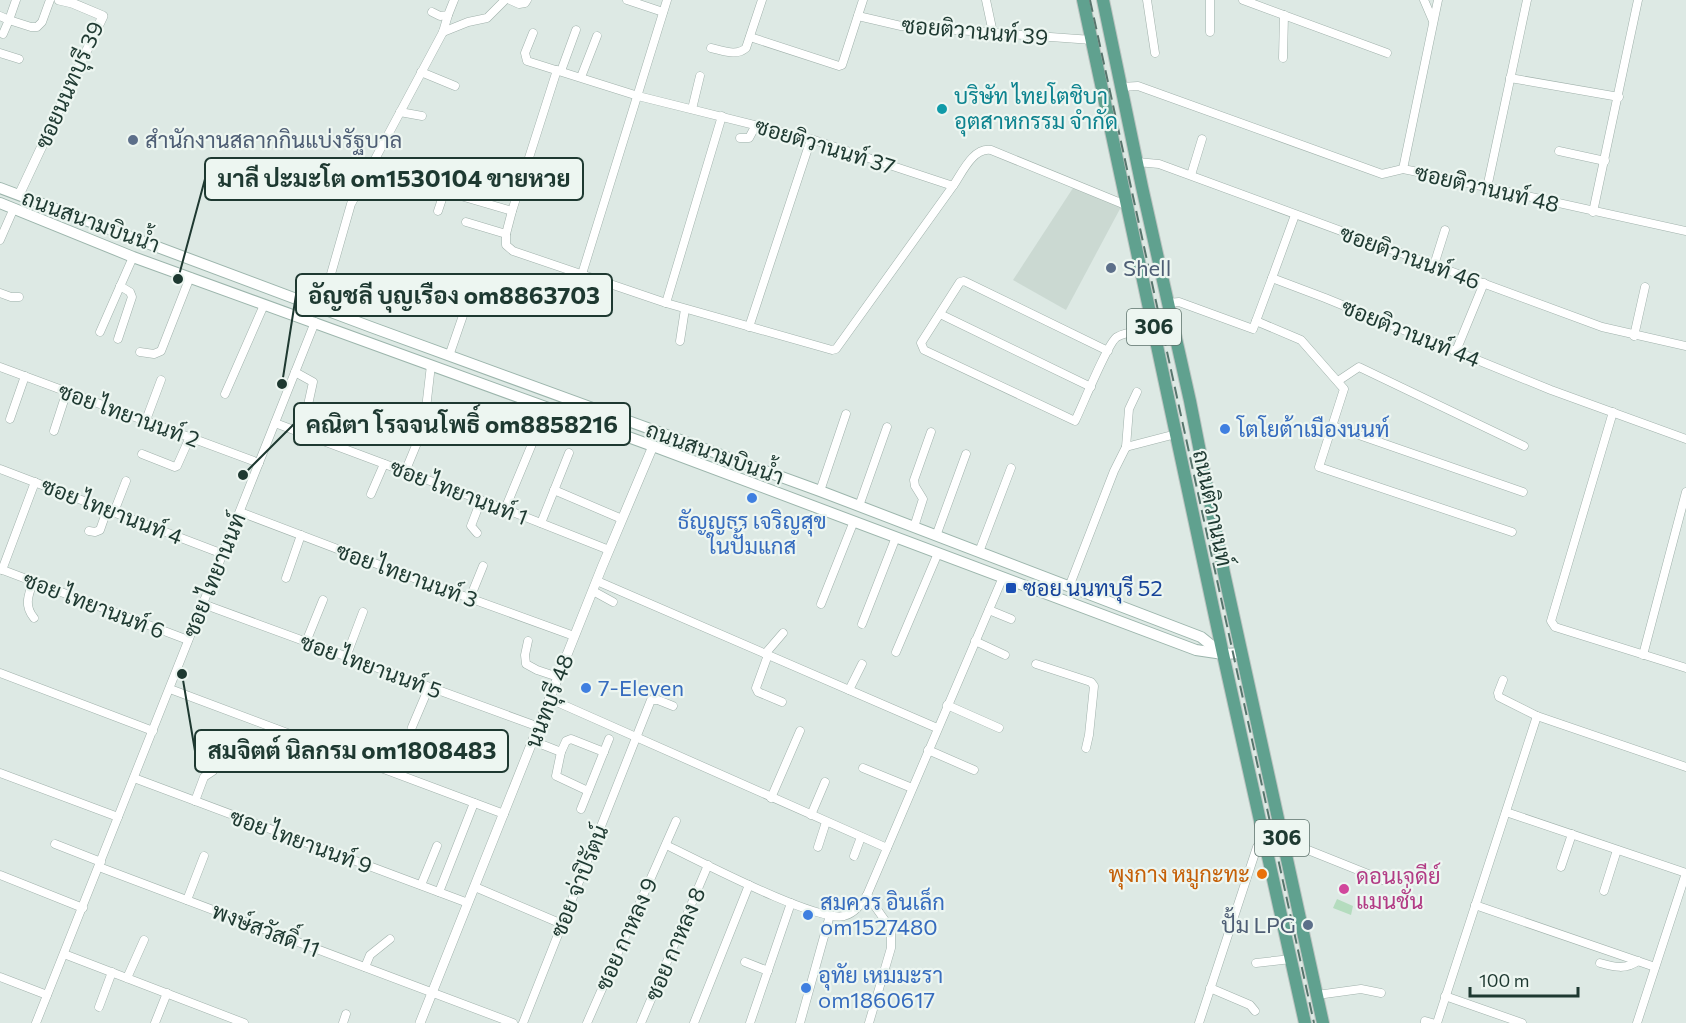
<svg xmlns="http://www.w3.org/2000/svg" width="1686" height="1023" font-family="Commissioner,Sarabun,sans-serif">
<rect width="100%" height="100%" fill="#dde9e4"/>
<polygon fill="#cbd9d2" points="1073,188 1121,207 1066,310 1013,280"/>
<polygon fill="#b4dcbe" points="1337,899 1353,906 1351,915 1333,908"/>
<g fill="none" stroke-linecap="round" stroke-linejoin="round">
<defs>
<g id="minor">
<polyline points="16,0 9,20 31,27 37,27 42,22 50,0"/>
<polyline points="510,0 519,4 525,3 527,0"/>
<polyline points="627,0 663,12"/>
<polyline points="986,0 993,33"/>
<polyline points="1147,0 1155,53"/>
<polyline points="1210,0 1210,32"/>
<polyline points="1243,0 1387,53"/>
<polyline points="1424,0 1433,21"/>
<polyline points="432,12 440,16 448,15 454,0"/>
<polyline points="0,16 9,20 3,34"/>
<polyline points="858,16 901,26 1092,40"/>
<polyline points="443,32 468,22 487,18 505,0"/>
<path d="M533,33L525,53L527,61L638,96L811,139L953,186C962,173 973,147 991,150L1128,206"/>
<polyline points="750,37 839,66 842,65 863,0"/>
<path d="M711,48C722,50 736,57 746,48L762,0"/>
<polyline points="0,53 19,59"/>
<polyline points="1283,58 1284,15"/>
<polyline points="557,70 512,211 506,234 506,245 513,251 666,303 832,350 836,349 953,186"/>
<polyline points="561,71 576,30"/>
<polyline points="421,72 455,86"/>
<polyline points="581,77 597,36"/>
<polyline points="1510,78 1619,97"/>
<polyline points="1121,87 1138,86 1382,174 1403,169 1413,171 1686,231"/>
<polyline points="692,109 700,76"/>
<polyline points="400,112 422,116"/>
<polyline points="740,138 749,138 756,125"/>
<polyline points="1559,151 1605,161"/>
<polyline points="1137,162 1159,164 1602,327 1686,346"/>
<polyline points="433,168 518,193"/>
<polyline points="1403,169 1438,0"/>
<polyline points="1191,175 1202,139"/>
<polyline points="363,181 389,189"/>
<polyline points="1487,188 1527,0"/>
<polyline points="438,211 443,196 447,192 512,211"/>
<polyline points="1593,212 1638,0"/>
<polyline points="466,222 506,234"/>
<polyline points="0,240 14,208"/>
<polyline points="1434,265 1445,230"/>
<polyline points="582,274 667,0"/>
<polyline points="1272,278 1295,215"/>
<polyline points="0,293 11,297 19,297"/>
<polyline points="666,303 722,116"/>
<polyline points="1168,303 1179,302 1253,329 1272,278 1325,298 1551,390 1686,439"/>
<polyline points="321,309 351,204 443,32 448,15"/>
<polyline points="940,314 1091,387"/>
<polyline points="1256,321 1301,340 1344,389 1319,467 1512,532"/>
<polyline points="749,327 811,139"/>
<polyline points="100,332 133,257"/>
<polyline points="1634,336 1645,287"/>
<polyline points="118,339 132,297 130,292 120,286"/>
<polyline points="680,341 685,309"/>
<path d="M1108,351L964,281L960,282L921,343L924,350L1075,421C1082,407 1108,342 1117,337C1126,331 1143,331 1154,328"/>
<polyline points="1456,351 1484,283"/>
<polyline points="140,352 154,354 161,351 190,277"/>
<polyline points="449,356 468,301"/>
<polyline points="0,367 259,463"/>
<polyline points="295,372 313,382 308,405 315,413"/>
<polyline points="1338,381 1359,367 1524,446"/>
<polyline points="225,394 264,305"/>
<polyline points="1613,412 1551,621 1555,627 1686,668"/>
<polyline points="10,419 25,376"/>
<polyline points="146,420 161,380"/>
<polyline points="275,423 505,509 609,550"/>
<polyline points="1333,426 1523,492"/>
<polyline points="54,431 67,391"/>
<polyline points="1126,447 1129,409 1137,392"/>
<polyline points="1126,447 1176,434"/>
<polyline points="142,454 175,467 177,466 190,437"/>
<polyline points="0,469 223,554"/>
<polyline points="405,472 424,426 431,365"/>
<polyline points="554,490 622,519"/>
<polyline points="820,491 846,414"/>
<polyline points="371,494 384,464"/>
<polyline points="859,506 887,427"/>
<polyline points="505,509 537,432"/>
<polyline points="114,512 126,481"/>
<polyline points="240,512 411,577 574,636"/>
<polyline points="541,523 569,453"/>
<polyline points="914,527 923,499 915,486 914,480 931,432"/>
<polyline points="89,531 95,532 100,530 107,510"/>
<polyline points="477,533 471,526 481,500"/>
<polyline points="936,536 966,454"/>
<polyline points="979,552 1011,468"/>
<polyline points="0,569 188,640"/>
<polyline points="2,570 35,482"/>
<polyline points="286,578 301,535"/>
<polyline points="597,581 937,728"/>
<path d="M33,582C28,596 24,606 34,618"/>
<polyline points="1069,587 1114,471 1126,447"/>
<polyline points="593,591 613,602"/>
<polyline points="470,598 483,566"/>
<polyline points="203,604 539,727"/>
<polyline points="821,604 854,521"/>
<polyline points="989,610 1011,619"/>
<polyline points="862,624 896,537"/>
<polyline points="528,641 525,655 526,664 537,670 558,677"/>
<polyline points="975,641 1005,655"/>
<polyline points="306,642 323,600"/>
<polyline points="896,652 938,553"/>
<polyline points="765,654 783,633"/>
<polyline points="768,655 756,688 758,692 782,702"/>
<polyline points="1643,655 1686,492"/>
<polyline points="346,657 363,612"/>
<polyline points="1036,664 1091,682 1094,686 1089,735 1086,748"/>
<polyline points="0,673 153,731"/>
<polyline points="1503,680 1498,693 1499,697 1537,716 1686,767"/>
<polyline points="170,689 504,814"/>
<polyline points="849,690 862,664"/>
<polyline points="550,699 887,848"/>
<polyline points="947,705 999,728"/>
<polyline points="412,727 429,687"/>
<polyline points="533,741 561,752 566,741 571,739 604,752"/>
<polyline points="928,750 974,770"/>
<polyline points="561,752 556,776 588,791"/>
<polyline points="863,768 912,788"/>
<polyline points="0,773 118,817"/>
<polyline points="134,778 468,903"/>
<polyline points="771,798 800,731"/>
<polyline points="195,801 204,777 213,771"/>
<polyline points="581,809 609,739"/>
<polyline points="1506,812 1686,873"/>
<polyline points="811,815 825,782"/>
<polyline points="1283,840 1383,880"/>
<polyline points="55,844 101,862"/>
<path d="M666,845C698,860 815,922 844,916C855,913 861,904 867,895L1003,577"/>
<polyline points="818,847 826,822"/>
<polyline points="854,856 861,837"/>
<polyline points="99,867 513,1023"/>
<polyline points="1561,867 1572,834"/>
<polyline points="0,875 83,908"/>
<polyline points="421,885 437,846"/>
<polyline points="475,887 562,924"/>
<polyline points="1604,891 1617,850"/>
<polyline points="439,892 474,803"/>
<polyline points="867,895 891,929 891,948 869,1023"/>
<polyline points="187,900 204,856"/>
<polyline points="1475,905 1655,967"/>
<polyline points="64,954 244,1023"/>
<polyline points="745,962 768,971"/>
<polyline points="1256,963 1291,959"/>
<path d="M1600,963C1614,967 1626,970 1638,961"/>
<polyline points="365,967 370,955 390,939"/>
<polyline points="0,977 47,995"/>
<polyline points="127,978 144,940"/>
<polyline points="1210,988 1250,1005 1255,1011"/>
<polyline points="1317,995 1361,989 1381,993"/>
<polyline points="1445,996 1522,1023"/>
<polyline points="99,1007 112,972"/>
<polyline points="36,1023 315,322"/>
<polyline points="155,1023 167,993"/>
<polyline points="343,1023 346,1014"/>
<polyline points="523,1023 651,700 658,700 673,706"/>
<polyline points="587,1023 676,821"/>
<polyline points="641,1023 708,865"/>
<polyline points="694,1023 749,885"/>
<polyline points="750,1023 791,903"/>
<polyline points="800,1023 830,915"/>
<polyline points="1199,1023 1257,847 1264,840"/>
<polyline points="1425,1023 1425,1021 1432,1023"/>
<polyline points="1437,1023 1537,716"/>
<polyline points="1637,1023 1686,873"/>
</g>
<g id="tertiary">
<polyline points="19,195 103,16 72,3 59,0"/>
<polyline points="420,1023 602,567 653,446"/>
</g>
<g id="secondary">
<polyline points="0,188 371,327 820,491 1201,637 1222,654"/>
<polyline points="0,203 133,257 653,446 1196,650 1223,654 1242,653"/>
</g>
<g id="primary">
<polyline points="1083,0 1223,654 1305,1023"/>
<polyline points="1103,0 1142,187 1190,401 1224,573 1323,1023"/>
</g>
</defs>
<use href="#minor" stroke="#a0b1ab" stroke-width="9"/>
<use href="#tertiary" stroke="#a0b1ab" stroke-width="10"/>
<use href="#secondary" stroke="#9cb5ac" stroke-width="12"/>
<use href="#primary" stroke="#bcc4c1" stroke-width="14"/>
<use href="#minor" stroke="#fff" stroke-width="8"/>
<use href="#tertiary" stroke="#fff" stroke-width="9"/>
<use href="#secondary" stroke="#fff" stroke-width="10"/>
<use href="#primary" stroke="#60a18f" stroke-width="12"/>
<polyline stroke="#58756d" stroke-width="2" stroke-dasharray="12 6" stroke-linecap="butt" points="1090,0 1314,1023"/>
</g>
<circle fill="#0f9aa8" stroke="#edf6f1" stroke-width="2" cx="942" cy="109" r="6"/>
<g fill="#5c6f8a" stroke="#edf6f1" stroke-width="2">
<circle cx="133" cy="140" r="6"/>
<circle cx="1111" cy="268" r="6"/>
<circle cx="1308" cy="925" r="6"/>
</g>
<g fill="#3f7fe0" stroke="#edf6f1" stroke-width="2">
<circle cx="1225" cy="429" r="6"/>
<circle cx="752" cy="498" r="6"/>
<circle cx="586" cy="688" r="6"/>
<circle cx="808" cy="915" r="6"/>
<circle cx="806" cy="988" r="6"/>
</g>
<rect fill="#1a4fb4" stroke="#edf6f1" stroke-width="2" x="1005" y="582" width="12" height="12" rx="3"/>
<circle fill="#e8710a" stroke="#edf6f1" stroke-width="2" cx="1262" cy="874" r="6"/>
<circle fill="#d1479c" stroke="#edf6f1" stroke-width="2" cx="1344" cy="889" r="6"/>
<g text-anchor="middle" stroke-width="4.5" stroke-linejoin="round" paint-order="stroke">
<g fill="#edf6f1" stroke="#5c726b" stroke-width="1.5">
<rect x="1127" y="309" width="54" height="36" rx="4.5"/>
<rect x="1255" y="820" width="54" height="36" rx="4.5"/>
</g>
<g font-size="21" font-weight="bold" fill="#1e3931">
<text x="1154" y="334">306</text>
<text x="1282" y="845">306</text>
</g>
<g font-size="22" fill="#1e3931" stroke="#edf6f1">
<text transform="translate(975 31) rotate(5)" y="8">ซอยติวานนท์ 39</text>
<text transform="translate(69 85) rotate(-66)" y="8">ซอยนนทบุรี 39</text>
<text transform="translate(825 146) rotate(17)" y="8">ซอยติวานนท์ 37</text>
<text transform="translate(1487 188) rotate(13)" y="8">ซอยติวานนท์ 48</text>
<text transform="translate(91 221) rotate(20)" y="8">ถนนสนามบินน้ำ</text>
<text transform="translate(1410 257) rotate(20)" y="8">ซอยติวานนท์ 46</text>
<text transform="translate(1411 333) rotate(22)" y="8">ซอยติวานนท์ 44</text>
<text transform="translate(129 415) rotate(20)" y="8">ซอย ไทยานนท์ 2</text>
<text transform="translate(715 453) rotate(20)" y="8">ถนนสนามบินน้ำ</text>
<text transform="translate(459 492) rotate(21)" y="8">ซอย ไทยานนท์ 1</text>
<text transform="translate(1213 508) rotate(78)" y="8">ถนนติวานนท์</text>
<text transform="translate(112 511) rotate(21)" y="8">ซอย ไทยานนท์ 4</text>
<text transform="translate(214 575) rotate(-68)" y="8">ซอย ไทยานนท์</text>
<text transform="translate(407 575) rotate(20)" y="8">ซอย ไทยานนท์ 3</text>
<text transform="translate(94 605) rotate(21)" y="8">ซอย ไทยานนท์ 6</text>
<text transform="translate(371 666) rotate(20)" y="8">ซอย ไทยานนท์ 5</text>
<text transform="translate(549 701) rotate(-69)" y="8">นนทบุรี 48</text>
<text transform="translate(301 841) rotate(20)" y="8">ซอย ไทยานนท์ 9</text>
<text transform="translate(579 881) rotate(-68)" y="8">ซอย จ่าปิรัตน์</text>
<text transform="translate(266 930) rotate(21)" y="8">พงษ์สวัสดิ์ 11</text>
<text transform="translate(626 934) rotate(-66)" y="8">ซอย กาหลง 9</text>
<text transform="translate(675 944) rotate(-67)" y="8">ซอย กาหลง 8</text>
</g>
<g font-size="22" fill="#0d838f" stroke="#edf6f1" text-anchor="start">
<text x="954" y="104">บริษัท ไทยโตชิบา<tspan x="954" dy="25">อุตสาหกรรม จำกัด</tspan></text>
</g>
<g font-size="22" fill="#4e5e75" stroke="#edf6f1" text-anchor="start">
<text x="145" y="148">สำนักงานสลากกินแบ่งรัฐบาล</text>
<text x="1123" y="276">Shell</text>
<text x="1296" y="933" text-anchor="end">ปั้ม LPG</text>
</g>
<g font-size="22" fill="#366cbe" stroke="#edf6f1" text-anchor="start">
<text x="1237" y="437">โตโยต้าเมืองนนท์</text>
<text x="752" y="529" text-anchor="middle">ธัญญธร เจริญสุข<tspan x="752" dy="25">ในปั้มแกส</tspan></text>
<text x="598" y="696">7-Eleven</text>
<text x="820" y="910">สมควร อินเล็ก<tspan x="820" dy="25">om1527480</tspan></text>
<text x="818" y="983">อุทัย เหมมะรา<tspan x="818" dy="25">om1860617</tspan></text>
</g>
<g font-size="22" fill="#164399" stroke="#edf6f1" text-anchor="start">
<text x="1023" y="596">ซอย นนทบุรี 52</text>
</g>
<g font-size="22" fill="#c56008" stroke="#edf6f1" text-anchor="end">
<text x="1250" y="882">พุงกาง หมูกะทะ</text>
</g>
<g font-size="22" fill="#b23c85" stroke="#edf6f1" text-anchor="start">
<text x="1356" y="884">ดอนเจดีย์<tspan x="1356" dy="25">แมนชั่น</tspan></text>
</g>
</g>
<path fill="none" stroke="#1e3931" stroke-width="2" d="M178 279L205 179M282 384L296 295M243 475L294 424M182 674L195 751"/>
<g fill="#1e3931" stroke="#edf6f1" stroke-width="2">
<circle cx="178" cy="279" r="6"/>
<circle cx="282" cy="384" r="6"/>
<circle cx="243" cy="475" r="6"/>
<circle cx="182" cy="674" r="6"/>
</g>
<g fill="#edf6f1" stroke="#1e3931" stroke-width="2">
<rect x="205" y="158" width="378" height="42" rx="6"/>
<rect x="296" y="274" width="316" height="42" rx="6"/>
<rect x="294" y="403" width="336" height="42" rx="6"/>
<rect x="195" y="730" width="313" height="42" rx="6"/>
</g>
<g font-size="24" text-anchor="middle" font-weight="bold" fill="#1e3931">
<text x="394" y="187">มาลี ปะมะโต om1530104 ขายหวย</text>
<text x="454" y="304">อัญชลี บุญเรือง om8863703</text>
<text x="462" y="433">คณิตา โรจจนโพธิ์ om8858216</text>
<text x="352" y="759">สมจิตต์ นิลกรม om1808483</text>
</g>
<path d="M1470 987v9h108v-9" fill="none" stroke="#1e3931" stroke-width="3"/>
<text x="1479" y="987" font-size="18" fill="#1e3931" stroke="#edf6f1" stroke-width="4.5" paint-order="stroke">100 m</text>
</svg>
